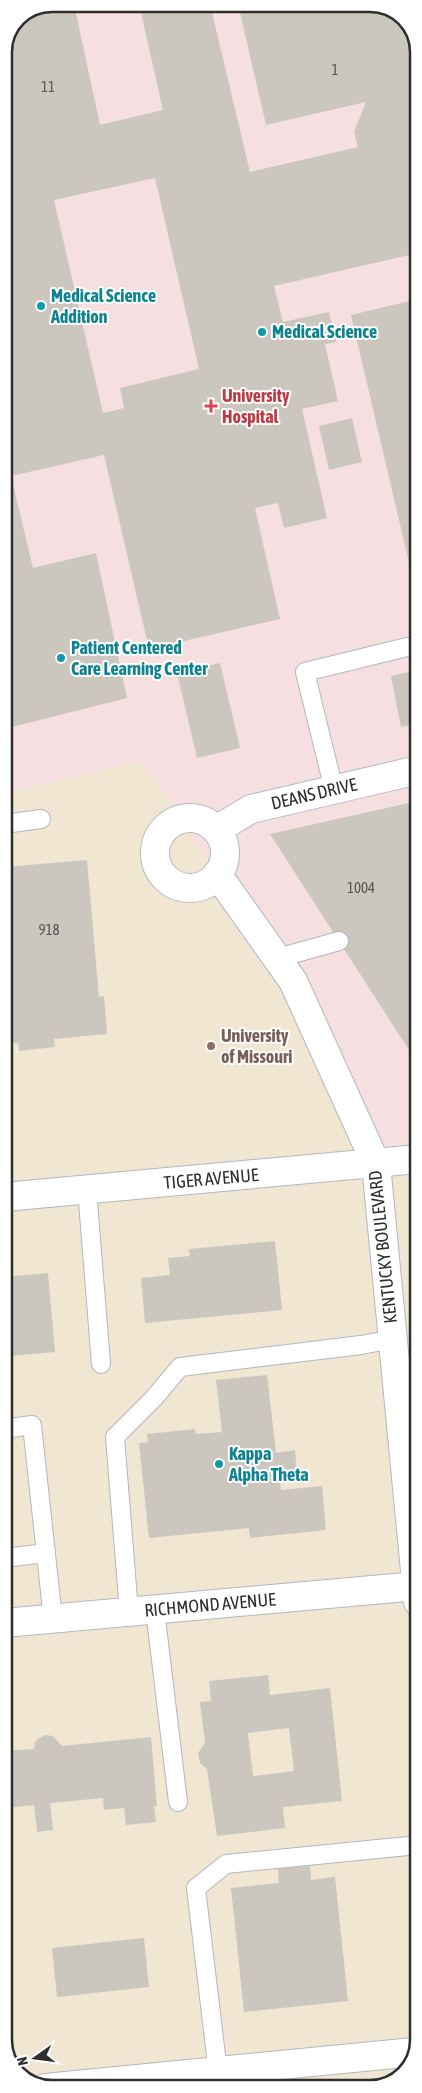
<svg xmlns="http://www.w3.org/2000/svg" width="422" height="2093" font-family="'Asap Condensed',sans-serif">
<rect width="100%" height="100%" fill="#efe9e1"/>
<polygon fill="#f0e6d1" points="52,4 404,18 418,46 418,2041 406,2073 376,2089 46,2089 18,2075 4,2047 4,52 18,18"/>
<polygon fill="#f5dfe0" points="52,4 376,4 404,18 418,46 418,1154 376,1164 293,981 217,874 143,761 4,793 4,52 18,18"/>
<g fill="#cbc7bf" fill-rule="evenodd">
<path d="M52,4H74L100,125L163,110L139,4H210L250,172L358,147L354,132L366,102L266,125L238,4H376L404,18L418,46V253L274,286L283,322L329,312L336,342L325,344L338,401L302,409L327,518L284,528L278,503L255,508L280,619L149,649L104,455L11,476L33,568L96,553L127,698L4,729V618H7L4,605V52L18,18ZM155,178L199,369L120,388L124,408L103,413L54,200Z"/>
<polygon points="418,299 418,597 417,597 351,315"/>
<polygon points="352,418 362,462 329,470 319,426"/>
<polygon points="220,663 240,748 197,758 177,673"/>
<polygon points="418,670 418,724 401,727 391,676"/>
<polygon points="418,801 418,1047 409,1050 270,834"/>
<polygon points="87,860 99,997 104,996 107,1034 54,1039 55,1047 19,1051 18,1043 4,1044 4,867"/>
<polygon points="275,1241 282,1310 145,1323 141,1278 170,1275 168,1258 190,1256 189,1249"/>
<polygon points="48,1273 55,1352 8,1356 4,1314 4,1277"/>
<polygon points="267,1375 276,1453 295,1450 297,1475 279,1477 281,1490 322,1486 326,1530 250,1538 249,1528 149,1538 139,1443 148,1442 147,1434 195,1429 196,1434 222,1432 216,1380"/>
<path d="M268,1675L270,1695L330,1688L342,1801L283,1807L285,1828L217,1836L207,1769L200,1763L198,1753L205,1743L200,1702L211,1701L209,1681ZM289,1728L294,1771L253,1776L248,1733Z"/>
<polygon points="45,1735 53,1736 62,1746 151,1737 157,1806 154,1806 156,1822 126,1825 124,1808 104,1810 103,1798 50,1803 53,1830 37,1832 34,1805 4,1808 4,1751 34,1749 35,1742 39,1738"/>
<polygon points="310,1865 311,1880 335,1877 348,2001 244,2012 231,1888 279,1883 278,1869"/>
<polygon points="144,1938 149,1987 57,1997 52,1948"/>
</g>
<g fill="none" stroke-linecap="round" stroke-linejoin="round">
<defs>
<g id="lane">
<polyline points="334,790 305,672 407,647"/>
<polyline points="4,824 41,819"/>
<polyline points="278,958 339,941"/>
<polyline points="87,1189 101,1364"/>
<polyline points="4,1429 32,1425 53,1619"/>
<polyline points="4,1558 46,1553"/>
<polyline points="155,1610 178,1802"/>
<polyline points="129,1612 115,1437 154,1398 180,1367 361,1345 393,1339"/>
<polyline points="220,2089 196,1888 226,1864 418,1845"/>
</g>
<g id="street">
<circle cx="190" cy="853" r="35"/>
<polyline points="216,830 251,809 418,770"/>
<polyline points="217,874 293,981 376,1164 418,1602"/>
<polyline points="4,1623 417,1586"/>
<polyline points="45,2088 414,2052"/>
</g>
<polyline id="secondary" points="4,1197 418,1159"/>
</defs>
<use href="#lane" stroke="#b4b7c1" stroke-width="20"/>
<use href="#street" stroke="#b4b7c1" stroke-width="30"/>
<use href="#secondary" stroke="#b4b7c1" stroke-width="30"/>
<use href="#lane" stroke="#fff" stroke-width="18"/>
<use href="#street" stroke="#fff" stroke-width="28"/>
<use href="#secondary" stroke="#fff" stroke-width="28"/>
</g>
<g fill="#0f9aa8" stroke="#fff" stroke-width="2">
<circle cx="41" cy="306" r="5"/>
<circle cx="262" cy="332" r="5"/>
<circle cx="61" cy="658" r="5"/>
<circle cx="219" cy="1464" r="5"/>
</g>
<path fill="#e0444e" stroke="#fff" stroke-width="2" d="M208.5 398.5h5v5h5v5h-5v5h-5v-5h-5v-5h5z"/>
<circle fill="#8d6e63" stroke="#fff" stroke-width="2" cx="211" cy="1046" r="5"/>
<g text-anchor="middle" stroke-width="4" stroke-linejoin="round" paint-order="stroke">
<g font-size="15" fill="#555452">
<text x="335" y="75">1</text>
<text x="48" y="92">11</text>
<text x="361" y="893">1004</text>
<text x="49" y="935">918</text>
</g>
<g font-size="18" font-weight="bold" fill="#0d838f" stroke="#fff" text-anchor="start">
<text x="51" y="302">Medical Science<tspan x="51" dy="21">Addition</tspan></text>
<text x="272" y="338">Medical Science</text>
<text x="71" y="654">Patient Centered<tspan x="71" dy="21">Care Learning Center</tspan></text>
<text x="229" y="1460">Kappa<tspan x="229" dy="21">Alpha Theta</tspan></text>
</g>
<g font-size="18" font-weight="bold" fill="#be3a42" stroke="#fff" text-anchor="start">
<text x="222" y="402">University<tspan x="222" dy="21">Hospital</tspan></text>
</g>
<g font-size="18" fill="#2e2e2e" stroke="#fff">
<text transform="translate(314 794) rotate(-13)" y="6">DEANS DRIVE</text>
<text transform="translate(211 1179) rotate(-5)" y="6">TIGER AVENUE</text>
<text transform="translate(383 1247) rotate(-96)" y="6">KENTUCKY BOULEVARD</text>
<text transform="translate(210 1605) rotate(-5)" y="6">RICHMOND AVENUE</text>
</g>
<g font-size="18" font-weight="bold" fill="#785e54" stroke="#fff" text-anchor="start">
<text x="221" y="1042">University<tspan x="221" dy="21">of Missouri</tspan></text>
</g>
</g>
<path d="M0 0H422V2093H0ZM52 12H370A40 40 0 0 1 410 52V2040A40 40 0 0 1 370 2080H52A40 40 0 0 1 12 2040V52A40 40 0 0 1 52 12Z" fill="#fff" fill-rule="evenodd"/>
<path fill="none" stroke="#2e2e2e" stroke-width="2.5" d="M52 12H370A40 40 0 0 1 410 52V2040A40 40 0 0 1 370 2080H52A40 40 0 0 1 12 2040V52A40 40 0 0 1 52 12Z"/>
<g transform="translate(35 2058) rotate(256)" stroke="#ffffff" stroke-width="4" paint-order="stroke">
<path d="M0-4L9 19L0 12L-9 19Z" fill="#2e2e2e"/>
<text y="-8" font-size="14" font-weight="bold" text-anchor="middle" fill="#2e2e2e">N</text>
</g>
</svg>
